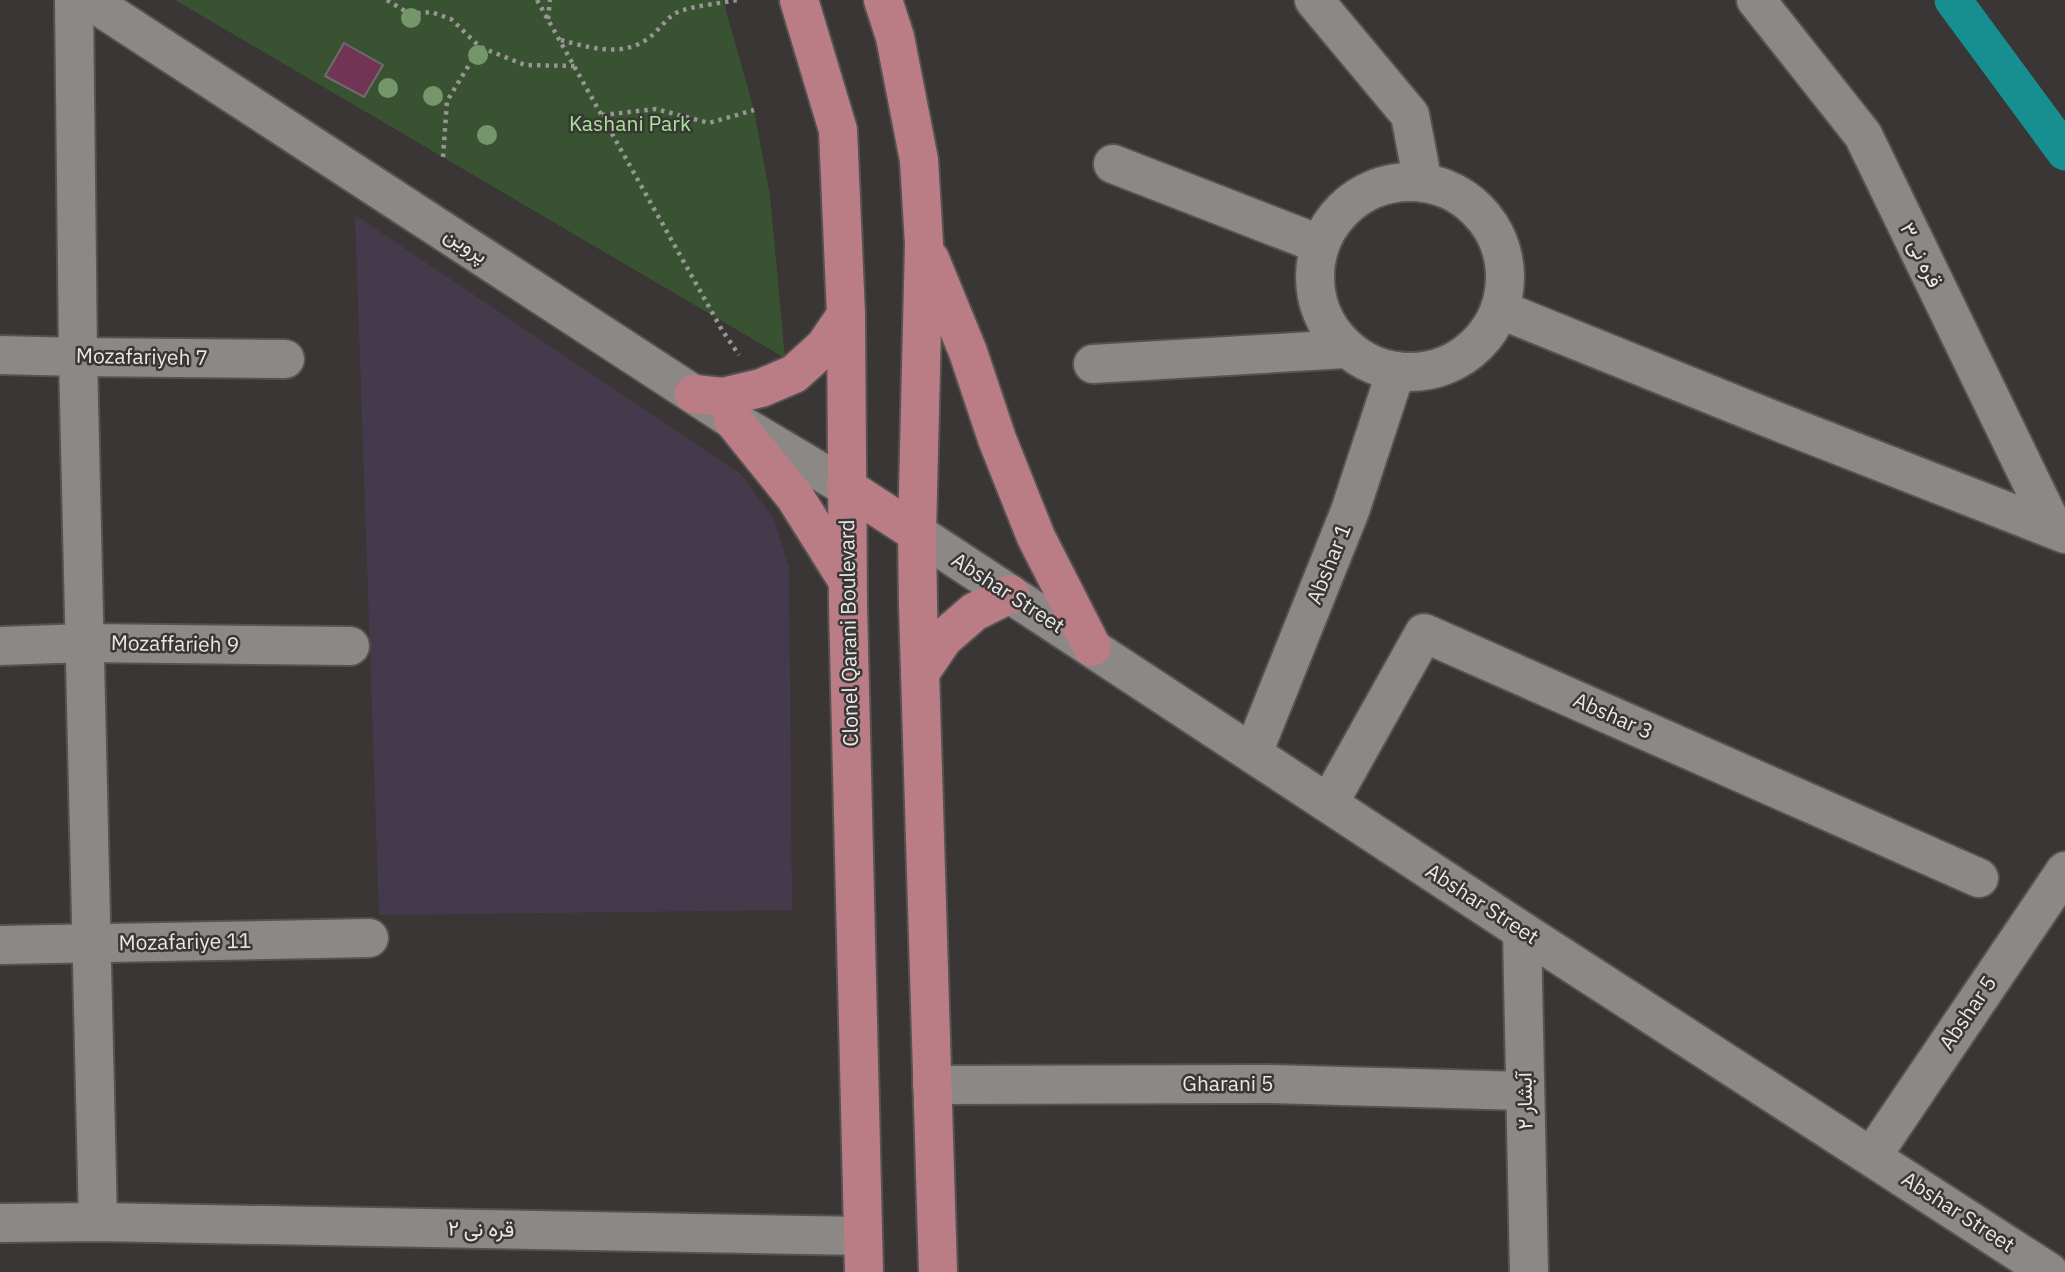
<svg xmlns="http://www.w3.org/2000/svg" width="2065" height="1272" font-family="'IBM Plex Sans',Vazirmatn,sans-serif">
<rect width="100%" height="100%" fill="#393635"/>
<polygon fill="#443a4b" points="355,215 741,474 774,519 789,568 792,910 379,915"/>
<polygon fill="#395332" points="175,0 723,0 754,110 770,196 785,358"/>
<g fill="none" stroke-linecap="round" stroke-linejoin="round">
<polyline stroke="#178e8f" stroke-width="37" points="1953,0 2065,152"/>
</g>
<polygon fill="#723454" stroke="#706c6e" stroke-width="2" points="344,43 383,65 364,97 325,76"/>
<g fill="none" stroke-linecap="round" stroke-linejoin="round">
<defs>
<g id="minor">
<polyline points="74,0 78,357 98,1222"/>
<polyline points="89,0 733,420 846,487"/>
<polyline points="1314,0 1410,115 1423,183"/>
<polyline points="1756,0 1863,135 2054,529"/>
<polyline points="1113,164 1319,244"/>
<circle cx="1410" cy="277" r="95"/>
<polyline points="1501,310 1771,419 2065,534"/>
<polyline points="0,355 78,357 285,359"/>
<polyline points="1093,364 1345,349"/>
<polyline points="917,533 1522,931 2049,1272"/>
<polyline points="0,646 85,643 350,646"/>
<polyline points="1253,753 1350,511 1396,371"/>
<polyline points="1329,803 1424,633 1979,878"/>
<polyline points="1522,931 1529,1272"/>
<polyline points="0,945 369,938"/>
<polyline points="932,1085 1270,1084 1524,1091"/>
<polyline points="1872,1156 2065,871"/>
<polyline points="0,1223 98,1222 863,1236"/>
</g>
<g id="major">
<polyline points="799,0 838,130 846,315 848,606 864,1272"/>
<polyline points="883,0 895,37 919,160 924,244 917,533 918,605 938,1272"/>
<polyline points="930,259 968,352 997,439 1036,537 1092,647"/>
<polyline points="694,394 723,397 761,388 794,374 825,346 846,315"/>
<polyline points="733,420 795,497 847,580"/>
<polyline points="846,487 917,533"/>
<polyline points="920,673 943,639 974,612 1010,594"/>
</g>
</defs>
<use href="#minor" stroke="#555251" stroke-width="42"/>
<use href="#major" stroke="#555251" stroke-width="42"/>
<g stroke="#989594" stroke-width="4.5" stroke-dasharray="3.5 5" stroke-linecap="butt">
<polyline points="387,0 410,14 431,12 451,19 480,47 525,65 575,66"/>
<polyline points="537,0 722,330 739,355"/>
<polyline points="548,19 550,0"/>
<path d="M561,40C590,48 624,58 650,37C659,30 668,16 678,12C691,6 723,3 737,0"/>
<polyline points="602,115 656,109 709,123 754,110"/>
<polyline points="443,157 447,101 480,47"/>
</g>
<use href="#minor" stroke="#8c8886" stroke-width="38"/>
<use href="#major" stroke="#ba7d85" stroke-width="38"/>
</g>
<g fill="#74966a">
<circle cx="411" cy="18" r="10"/>
<circle cx="478" cy="55" r="10"/>
<circle cx="388" cy="88" r="10"/>
<circle cx="433" cy="96" r="10"/>
<circle cx="487" cy="135" r="10"/>
</g>
<g text-anchor="middle" stroke-width="5" stroke-linejoin="round" paint-order="stroke">
<g font-size="21" fill="#a5e595" stroke="#393635">
<text x="630" y="131">Kashani Park</text>
</g>
<g font-size="21" fill="#eae8e7" stroke="#393635">
<text transform="translate(466 245) rotate(33)" y="7">پروین</text>
<text transform="translate(1921 255) rotate(64)" y="7">قره نی ۳</text>
<text transform="translate(142 357) rotate(1)" y="7">Mozafariyeh 7</text>
<text transform="translate(1329 564) rotate(-68)" y="7">Abshar 1</text>
<text transform="translate(1008 593) rotate(33)" y="7">Abshar Street</text>
<text transform="translate(849 633) rotate(-91)" y="7">Clonel Qarani Boulevard</text>
<text transform="translate(175 644) rotate(1)" y="7">Mozaffarieh 9</text>
<text transform="translate(1613 716) rotate(24)" y="7">Abshar 3</text>
<text transform="translate(1482 904) rotate(33)" y="7">Abshar Street</text>
<text transform="translate(185 942) rotate(-1)" y="7">Mozafariye 11</text>
<text transform="translate(1968 1013) rotate(-56)" y="7">Abshar 5</text>
<text x="1228" y="1091">Gharani 5</text>
<text transform="translate(1525 1101) rotate(-91)" y="7">آبشار ۲</text>
<text transform="translate(1958 1212) rotate(33)" y="7">Abshar Street</text>
<text transform="translate(481 1229) rotate(1)" y="7">قره نی ۲</text>
</g>
</g>
</svg>
